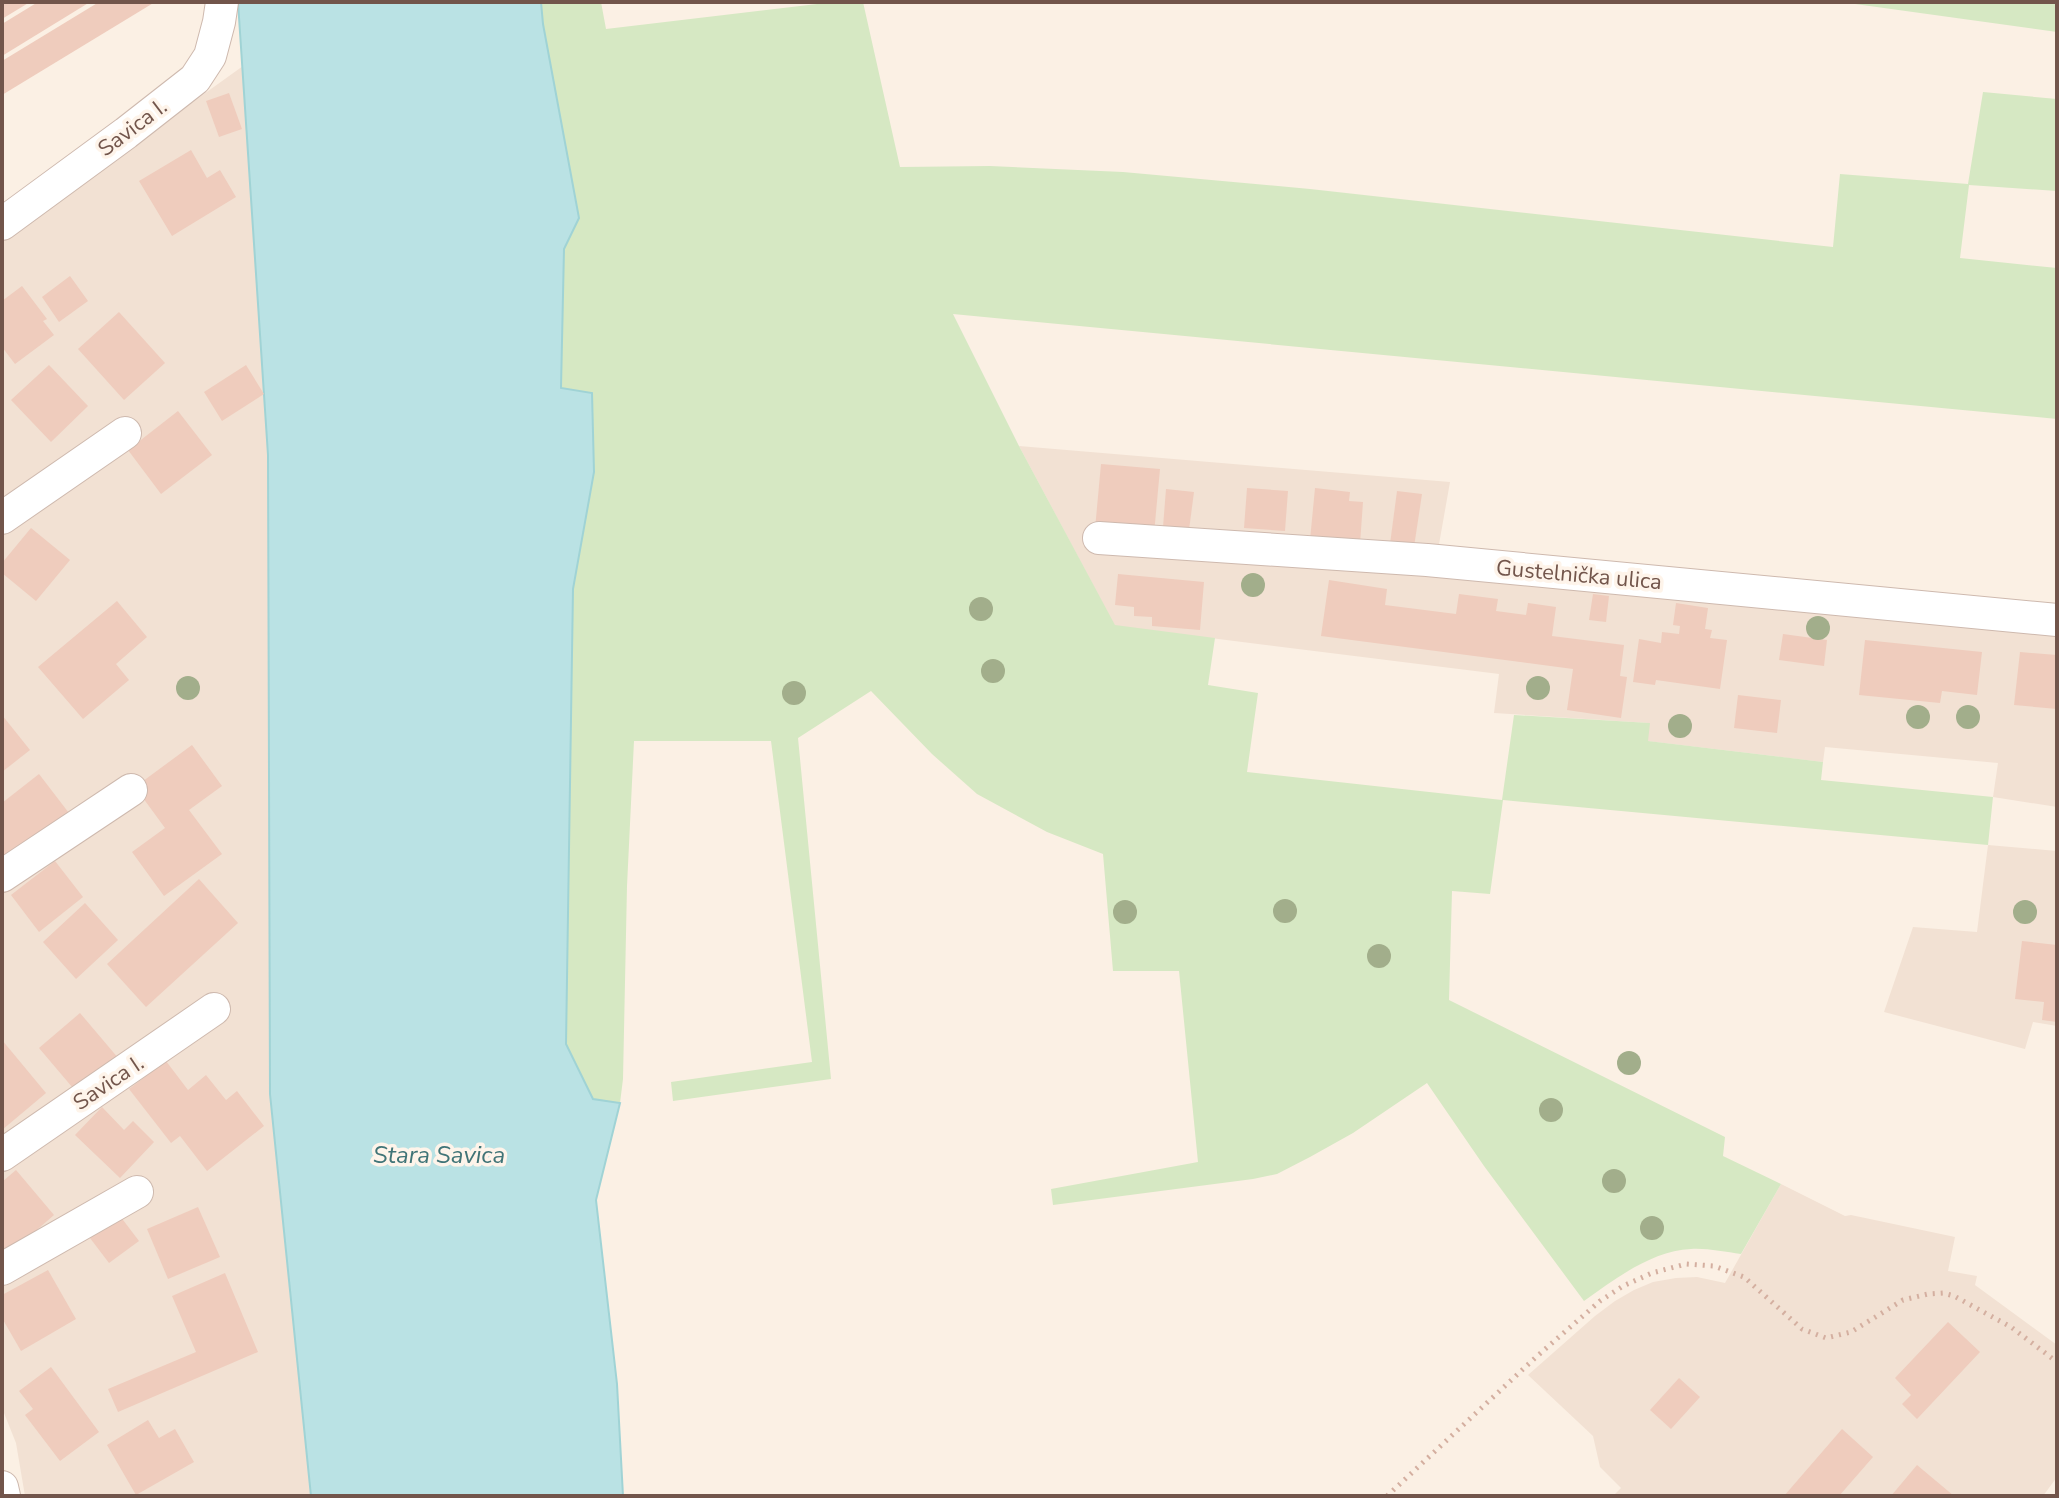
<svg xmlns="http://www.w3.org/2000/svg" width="2059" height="1498" font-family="'Nunito Sans',sans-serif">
<rect width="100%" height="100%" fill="#fbf0e4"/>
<g fill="#f2e1d3">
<polygon points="243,66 268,455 270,1094 311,1496 25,1496 16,1443 2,1408 2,239"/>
<polygon points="1019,446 1450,482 1438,550 2057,610 2057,807 1993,797 1998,763 1825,747 1823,762 1647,741 1649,723 1494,713 1499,674 1115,626"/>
<polygon points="1988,845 2057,851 2057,1026 2033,1022 2025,1049 1884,1012 1913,927 1977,932"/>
<polygon points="1781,1184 1845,1216 1851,1215 1955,1237 1948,1271 1977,1276 1975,1285 2057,1345 2057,1477 2043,1496 1613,1496 1621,1488 1600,1467 1593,1436 1528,1375 1595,1316 1615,1301 1634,1290 1653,1282 1676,1278 1697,1277 1725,1283"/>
</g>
<g fill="#d6e8c3">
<path d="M541,2H601L606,29L834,2H863L900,167L990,166L1123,172L1310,189L1833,247L1840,174L1968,184L1983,92L2057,99V191L1969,185L1960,258L2057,268V419L953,314L1019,446L1115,625L1215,638L1208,685L1258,693L1247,772L1502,800L1514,715L1650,723L1648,741L1823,762L1821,780L1993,797L1988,845L1503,800L1490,894L1452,891L1449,1000L1725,1137L1723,1156L1781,1184L1741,1254C1725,1252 1707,1248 1691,1249C1651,1251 1615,1279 1584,1301L1484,1166L1427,1083L1353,1133L1310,1157L1277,1174L1253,1179L1053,1205L1051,1189L1198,1162L1179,971H1113L1103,854L1047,832L977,794L932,754L871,691L798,738L831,1079L673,1101L671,1082L812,1062L771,741H634L627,886L623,1079L620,1103L593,1099L566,1045L573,589L594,472L591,393L561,389L564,249L579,218L543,24Z"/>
<polygon points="1855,2 2057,2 2057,32 1855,4"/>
</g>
<polygon fill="#bae2e4" stroke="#a0d3d5" stroke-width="2" points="238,2 541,2 543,24 579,218 564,249 561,388 592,393 594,472 573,589 566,1044 593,1099 620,1103 596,1200 617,1384 623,1496 311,1496 270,1094 268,455"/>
<g fill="#efccbd">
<polygon points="2,2 30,2 2,19"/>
<polygon points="38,2 90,2 2,56 2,24"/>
<polygon points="99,2 155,2 2,95 2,61"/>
<polygon points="229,93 242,129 219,137 206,101"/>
<polygon points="191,150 207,178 220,170 236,197 172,236 139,181"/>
<polygon points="70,276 88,301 59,322 42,297"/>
<polygon points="22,286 47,319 43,321 54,335 15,364 2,347 2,301"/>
<polygon points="119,312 165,363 124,400 78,349"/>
<polygon points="49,365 88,406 51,442 11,400"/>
<polygon points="246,365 264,394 222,421 204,392"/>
<polygon points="178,411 212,455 161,494 128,450"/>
<polygon points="1101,464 1160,469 1154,534 1095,529"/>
<polygon points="1247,488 1288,491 1285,531 1244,528"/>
<polygon points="1315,488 1350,492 1349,501 1363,502 1360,544 1310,540"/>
<polygon points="1166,489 1194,492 1189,530 1163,527"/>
<polygon points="1397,491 1422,494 1414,547 1390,544"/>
<polygon points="31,528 70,560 36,601 2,573 2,563"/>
<polygon points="1118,574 1204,582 1200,630 1152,626 1152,617 1134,616 1134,607 1115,605"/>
<polygon points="1329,580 1387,589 1385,605 1456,614 1459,594 1498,599 1496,611 1526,615 1528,603 1556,607 1552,636 1624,645 1620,676 1627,677 1621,718 1567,710 1573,669 1321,636"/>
<polygon points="1593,594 1609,596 1606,622 1589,620"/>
<polygon points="117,601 147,637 116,664 129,680 83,719 38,667"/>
<polygon points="1676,603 1708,608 1705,629 1712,630 1710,638 1727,640 1720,689 1656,680 1655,685 1633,682 1639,639 1661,643 1662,632 1679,634 1680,626 1673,625"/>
<polygon points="1783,634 1827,640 1824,666 1779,660"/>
<polygon points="1865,640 1982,652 1977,695 1942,691 1940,703 1859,695"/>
<polygon points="2020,652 2057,655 2057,709 2014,705"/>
<polygon points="1738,695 1781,700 1777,733 1734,728"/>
<polygon points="2,715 30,750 2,772"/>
<polygon points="192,745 222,786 189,810 222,854 164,896 132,852 165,828 135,787"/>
<polygon points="39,774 72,817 2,870 2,803"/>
<polygon points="55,861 83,897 39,932 11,895"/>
<polygon points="199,879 238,923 146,1007 107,964"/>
<polygon points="85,903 118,940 76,979 43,942"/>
<polygon points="2022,941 2057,945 2057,1022 2042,1020 2044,1002 2015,999"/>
<polygon points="80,1013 119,1059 78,1094 39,1048"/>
<polygon points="2,1040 46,1093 2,1130"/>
<polygon points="166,1061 188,1090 206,1075 226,1100 237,1091 264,1126 207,1171 180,1136 171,1143 129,1089"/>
<polygon points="102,1107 124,1130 133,1121 154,1142 120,1178 75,1135"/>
<polygon points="16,1170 54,1215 2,1260 2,1182"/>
<polygon points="198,1207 220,1257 168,1279 147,1229"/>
<polygon points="120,1216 139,1241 109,1263 90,1238"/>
<polygon points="48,1270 76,1319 21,1351 2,1318 2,1295"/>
<polygon points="225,1273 258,1352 118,1412 108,1389 196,1352 172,1296"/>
<polygon points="1948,1322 1980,1352 1917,1419 1902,1404 1911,1395 1895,1378"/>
<polygon points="51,1367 99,1432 60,1461 25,1415 33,1409 19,1391"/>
<polygon points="1679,1378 1700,1397 1671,1429 1650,1410"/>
<polygon points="148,1420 159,1438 175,1429 194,1462 136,1495 107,1445"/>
<polygon points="1842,1429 1873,1457 1839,1496 1784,1496"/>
<polygon points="1917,1465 1954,1496 1891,1496"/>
</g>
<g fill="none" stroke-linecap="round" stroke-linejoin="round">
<defs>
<g id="minor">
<polyline points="2,224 126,133 195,79 210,56 219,22 222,2"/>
<polyline points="2,518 125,433"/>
<polyline points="1099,538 1427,560 2057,620"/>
<polyline points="2,876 131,790"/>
<polyline points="2,1155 214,1009"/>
<polyline points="2,1269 137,1192"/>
<polyline points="2,1487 4,1496"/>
</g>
</defs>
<use href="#minor" stroke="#ceb9ae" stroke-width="34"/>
<polyline stroke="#d4afa0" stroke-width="5" stroke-dasharray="2 6" stroke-linecap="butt" points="1387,1496 1535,1358 1600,1301 1623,1286 1652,1273 1686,1264 1714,1266 1744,1277 1802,1329 1826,1338 1851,1332 1903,1300 1928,1294 1943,1293 1954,1296 2011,1327 2057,1362"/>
<use href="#minor" stroke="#fff" stroke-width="32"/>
</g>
<g fill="#a2ae8b">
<circle cx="1253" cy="585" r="12"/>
<circle cx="981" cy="609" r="12"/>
<circle cx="1818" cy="628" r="12"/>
<circle cx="993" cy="671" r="12"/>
<circle cx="188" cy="688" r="12"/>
<circle cx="1538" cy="688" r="12"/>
<circle cx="794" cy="693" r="12"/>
<circle cx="1918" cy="717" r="12"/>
<circle cx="1968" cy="717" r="12"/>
<circle cx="1680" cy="726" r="12"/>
<circle cx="1285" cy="911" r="12"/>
<circle cx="1125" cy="912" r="12"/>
<circle cx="2025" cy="912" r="12"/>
<circle cx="1379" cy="956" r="12"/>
<circle cx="1629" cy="1063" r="12"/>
<circle cx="1551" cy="1110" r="12"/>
<circle cx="1614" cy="1181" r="12"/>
<circle cx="1652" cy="1228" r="12"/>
</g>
<g text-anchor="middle" stroke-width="7" stroke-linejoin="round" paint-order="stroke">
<g font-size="22" fill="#72554b" stroke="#fef4ea">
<text transform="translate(132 127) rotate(-37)" y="8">Savica I.</text>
<text transform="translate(1579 574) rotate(5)" y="8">Gustelnička ulica</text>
<text transform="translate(108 1082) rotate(-34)" y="8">Savica I.</text>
</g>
<g font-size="24" font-style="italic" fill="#407477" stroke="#fef4ea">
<text x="439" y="1163">Stara Savica</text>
</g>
</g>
<rect width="2059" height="1498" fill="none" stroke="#72554b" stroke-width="8"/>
</svg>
